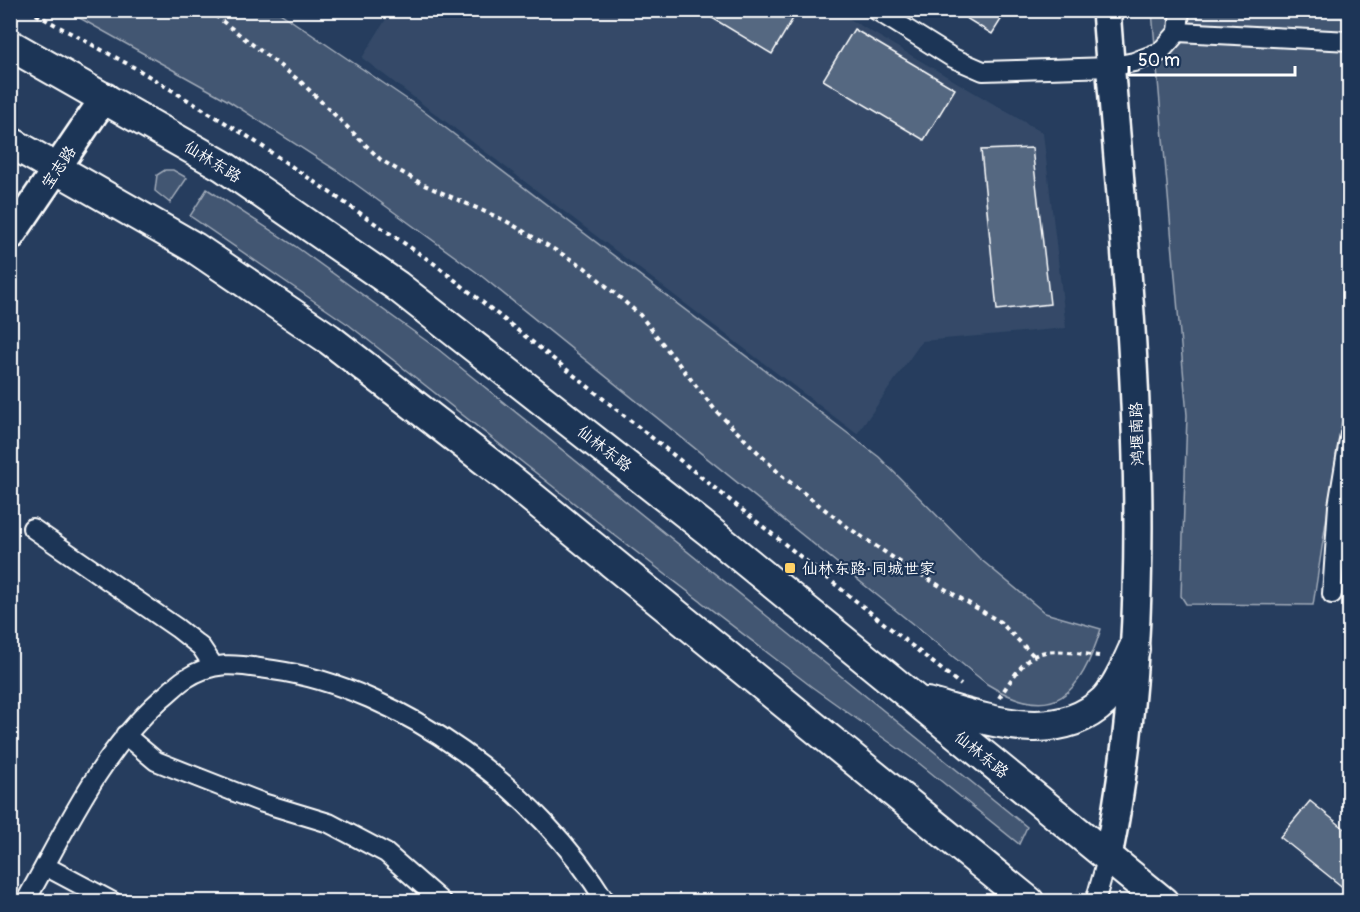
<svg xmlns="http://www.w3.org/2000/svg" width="1360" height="912" font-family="Pangolin,'LXGW WenKai TC',sans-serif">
<rect width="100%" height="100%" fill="#263d5e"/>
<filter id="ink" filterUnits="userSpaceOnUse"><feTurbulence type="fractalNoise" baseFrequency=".0167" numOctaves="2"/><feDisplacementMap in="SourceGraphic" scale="12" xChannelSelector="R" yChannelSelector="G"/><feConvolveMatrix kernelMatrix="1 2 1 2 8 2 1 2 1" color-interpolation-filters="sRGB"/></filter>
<g filter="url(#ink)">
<polygon fill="#344a68" points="391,11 836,11 1043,133 1066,328 922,341 857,434 362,58"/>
<g fill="#425672" stroke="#a0aab8" stroke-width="1.5">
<path d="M67,11H277L414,104L879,457L979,558L1045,613L1101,629C1080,694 1055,726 987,684L479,274L339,172L227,100Z"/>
<polygon points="1152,11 1349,11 1349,375 1313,605 1186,604 1181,596 1187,415"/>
<polygon points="165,170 173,170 187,178 170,203 155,191 157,175"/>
<polygon points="207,189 295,246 439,350 1027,827 1019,844 920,764 812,687 613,534 349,325 190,216"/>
</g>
<g fill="#556781" stroke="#fff" stroke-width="1.5">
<polygon points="699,10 798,10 772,54"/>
<polygon points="953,10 1007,10 992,34"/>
<polygon points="854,29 955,89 924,140 823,80"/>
<polygon points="1032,148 1050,304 997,310 981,150"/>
<polygon points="1310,801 1350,833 1350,893 1280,837"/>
</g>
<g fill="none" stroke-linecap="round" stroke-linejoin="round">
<defs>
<g id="street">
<polyline points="876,10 953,58 983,71 1110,67 1134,62 1160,52 1178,32 1180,10"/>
<polyline points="1178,32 1350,41"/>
<polyline points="32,528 177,628 201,647 213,665"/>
<polyline points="1332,594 1338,506 1350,434"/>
<polyline points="125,735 156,761 263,803 329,823 386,853 442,902"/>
<polyline points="45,866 113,902"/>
<path d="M25,902C65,831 99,754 161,699C169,693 177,684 185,679C216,659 239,665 273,670C402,688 539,792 606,902"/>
<polyline points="1095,902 1108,856"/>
</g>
<g id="secondary">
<path d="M1106,10C1127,291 1165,577 1108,856"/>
<polyline points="10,237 105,97"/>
</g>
<g id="primary">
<polyline points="10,45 223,166 397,286 709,531 1163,902"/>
<polyline points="10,142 195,248 329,339 507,477 1029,902"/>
<path d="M927,703C982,718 1055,747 1104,701C1117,688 1126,666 1134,649"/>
</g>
</defs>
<use href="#street" stroke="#fff" stroke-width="22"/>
<use href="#secondary" stroke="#fff" stroke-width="32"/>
<use href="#primary" stroke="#fff" stroke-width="34"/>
<g stroke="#fff" stroke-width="4" stroke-dasharray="4.5 4.5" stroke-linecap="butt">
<polyline points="28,10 137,69 247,136 436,265 961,685"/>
<polyline points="208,10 301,82 381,160 422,184 506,221 584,267 640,315 716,411 782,476 846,526 895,559 1000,622 1033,655"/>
<path d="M999,698C1034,644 1037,648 1099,656"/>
</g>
<use href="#street" stroke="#1d3557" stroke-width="18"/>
<use href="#secondary" stroke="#1d3557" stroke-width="27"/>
<use href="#primary" stroke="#1d3557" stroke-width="30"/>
</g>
</g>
<rect fill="#ffd166" stroke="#1d3557" stroke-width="2" x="784" y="562" width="12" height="12" rx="3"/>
<g text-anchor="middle" stroke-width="4.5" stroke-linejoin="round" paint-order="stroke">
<g font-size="16" fill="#fff" stroke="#1d3557">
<text transform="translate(213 161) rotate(32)" y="6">仙林东路</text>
<text transform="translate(58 167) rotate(-56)" y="6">宝志路</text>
<text transform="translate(1136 434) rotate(-92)" y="6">鸿堰南路</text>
<text transform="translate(605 448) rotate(38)" y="6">仙林东路</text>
<text transform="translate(982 754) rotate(39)" y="6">仙林东路</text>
</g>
<g font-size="16" fill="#fff" stroke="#1d3557" text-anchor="start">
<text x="802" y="574">仙林东路·同城世家</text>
</g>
</g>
<rect width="1360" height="912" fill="none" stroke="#1d3557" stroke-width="36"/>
<rect x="18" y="18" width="1324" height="876" fill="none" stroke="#fff" stroke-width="2" filter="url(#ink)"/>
<path d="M1129 66v9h166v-9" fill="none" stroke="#ffffff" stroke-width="3"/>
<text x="1138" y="66" font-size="18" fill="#ffffff" stroke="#1d3557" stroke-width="4.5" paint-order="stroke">50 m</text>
</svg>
